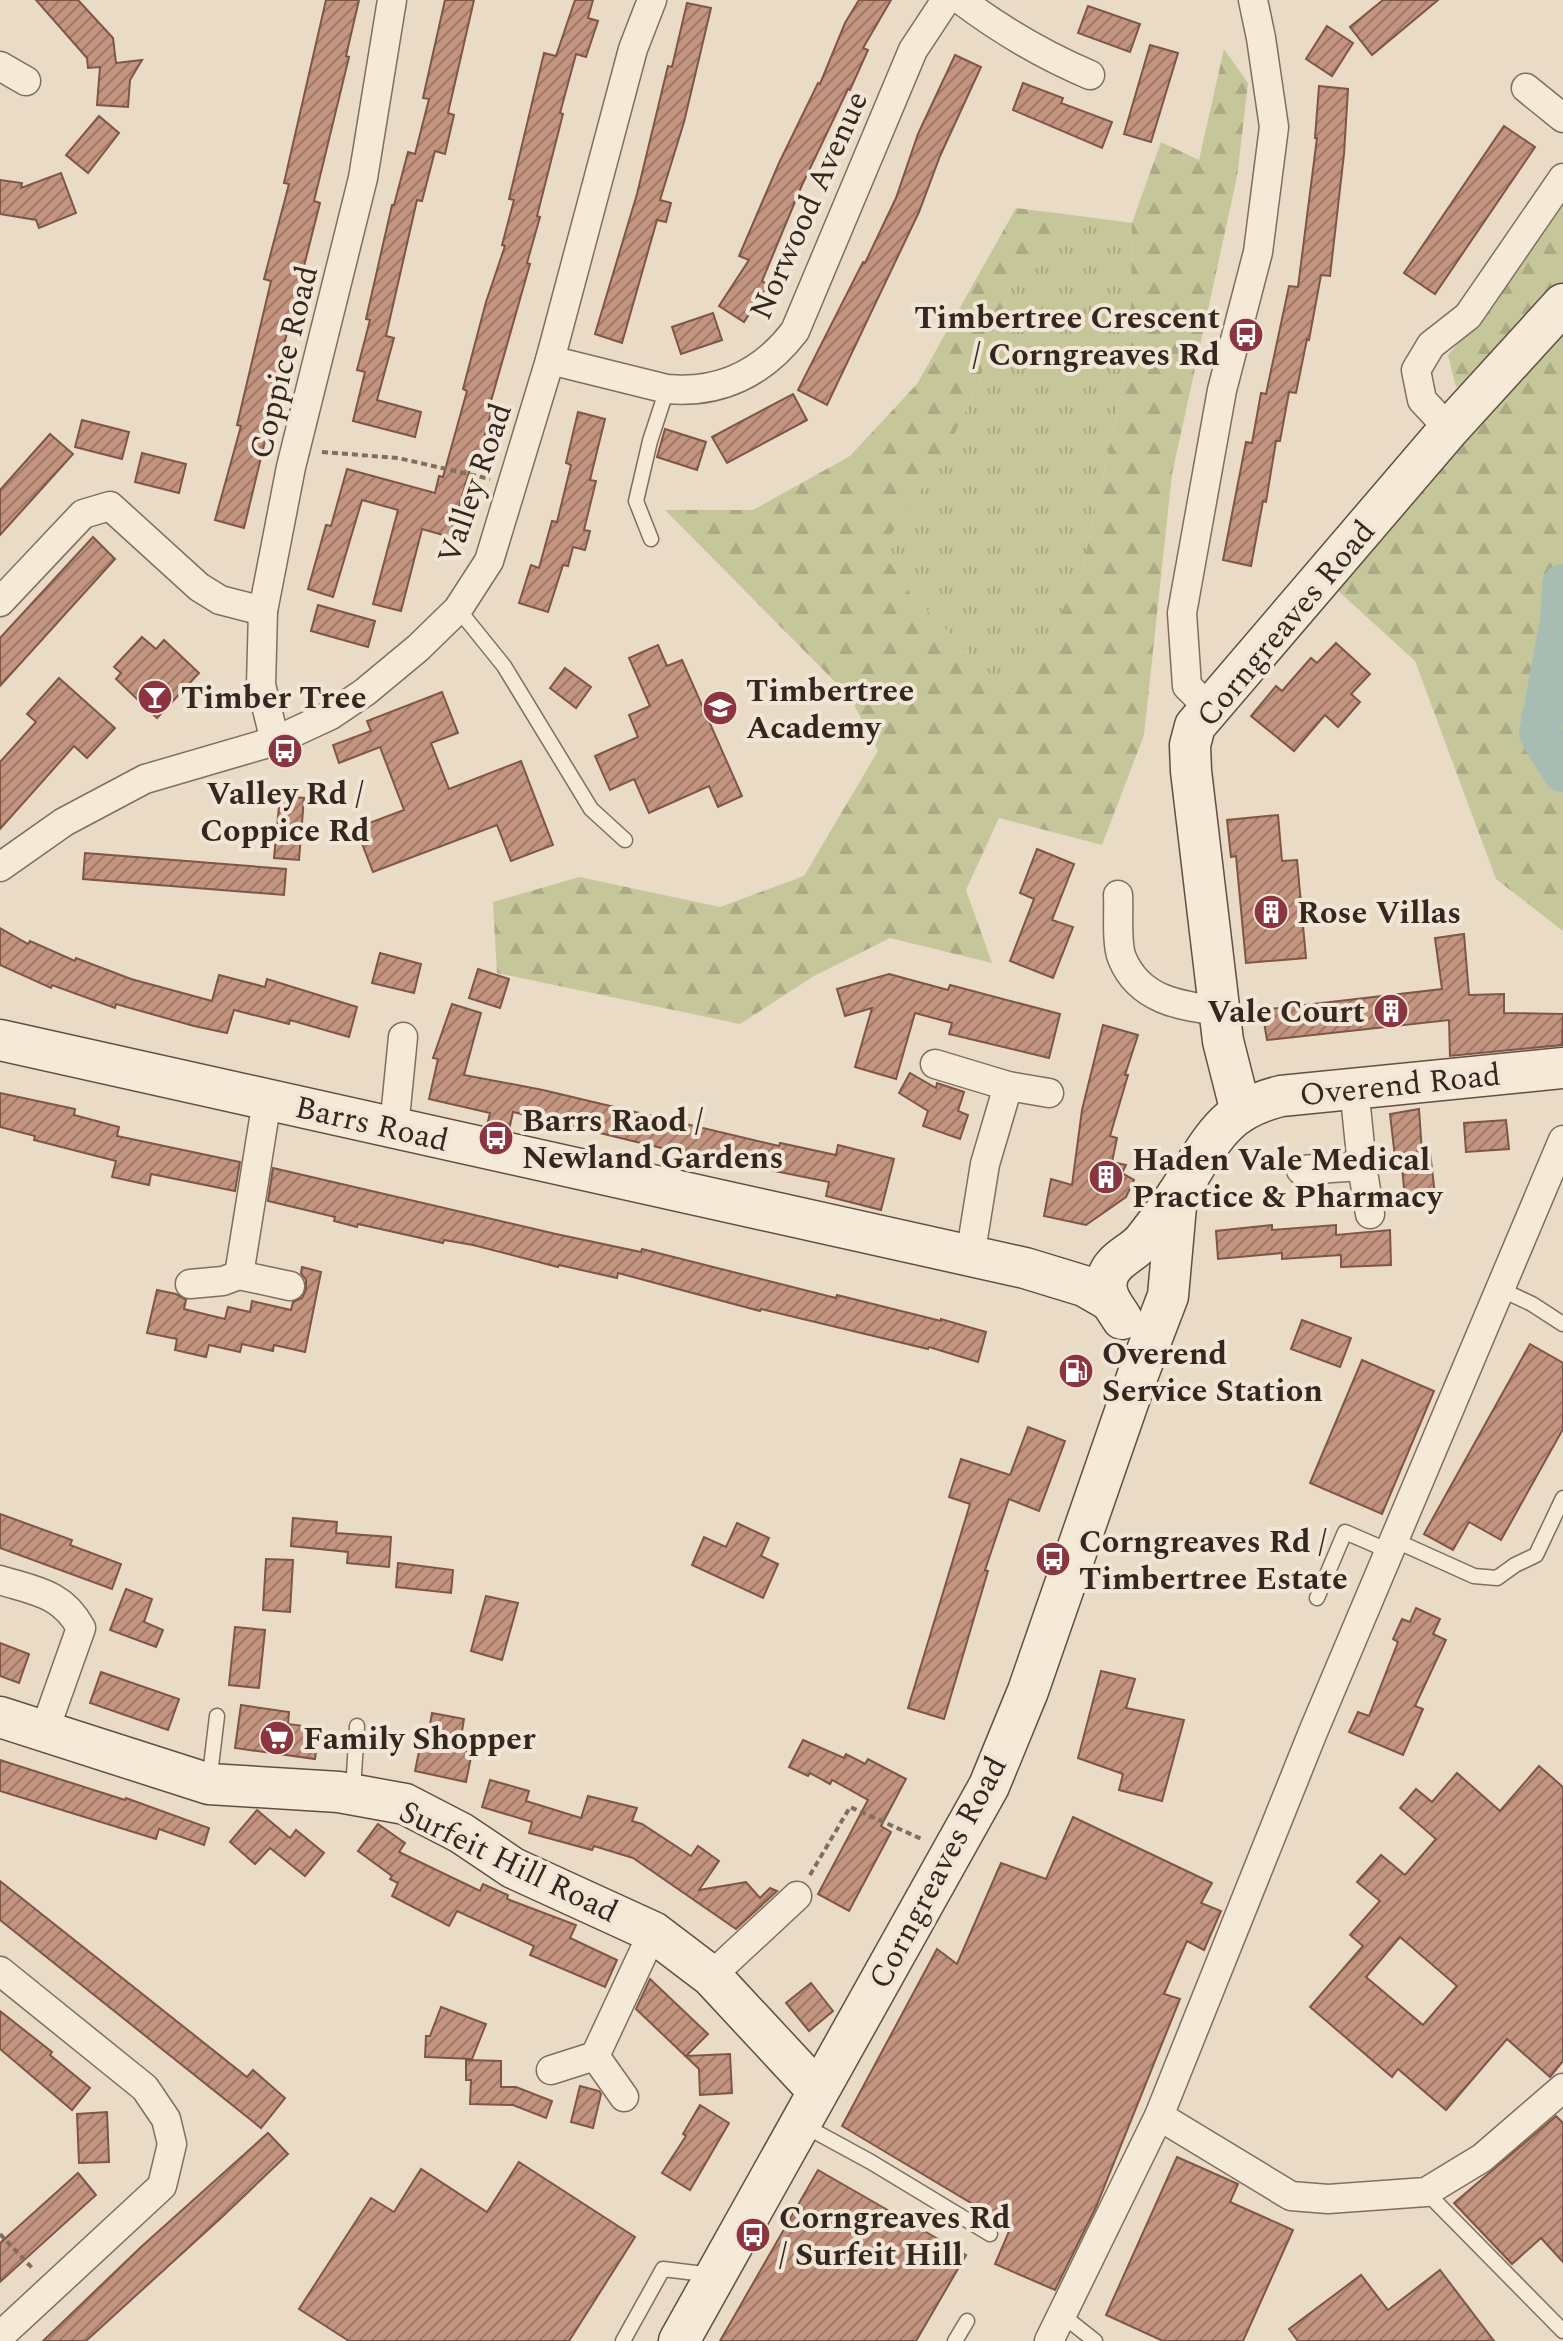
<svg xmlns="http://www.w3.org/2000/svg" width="1563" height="2341" font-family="Spectral,serif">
<defs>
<pattern id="grass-tufts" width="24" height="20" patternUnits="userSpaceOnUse" patternTransform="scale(2)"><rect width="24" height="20" fill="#c6c69b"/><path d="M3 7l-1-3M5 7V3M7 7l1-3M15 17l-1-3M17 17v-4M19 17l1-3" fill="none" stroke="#abaa85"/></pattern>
<pattern id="forest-firs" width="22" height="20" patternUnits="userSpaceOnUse" patternTransform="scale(2)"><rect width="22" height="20" fill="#c6c69b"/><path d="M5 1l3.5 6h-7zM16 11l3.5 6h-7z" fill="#abaa85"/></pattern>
<pattern id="building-hatch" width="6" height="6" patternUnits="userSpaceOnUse" patternTransform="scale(2)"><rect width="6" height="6" fill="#c39480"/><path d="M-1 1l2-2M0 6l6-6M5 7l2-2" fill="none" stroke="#9f7968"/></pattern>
</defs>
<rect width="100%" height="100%" fill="#e9dbc6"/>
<polygon fill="url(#grass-tufts)" points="1072,215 1132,223 1130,353 1082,571 1039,656 1009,695 910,593 880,549 946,452 978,384 1011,284 1055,248"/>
<g fill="url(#forest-firs)">
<polygon points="1224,49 1248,83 1237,177 1172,474 1144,735 1102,845 999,818 966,890 992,963 890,938 814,976 740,1024 497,973 493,902 579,877 720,907 804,876 878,751 850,697 665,510 753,510 850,456 917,384 1016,208 1072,215 1055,248 1011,284 978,384 946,452 881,549 910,593 1008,694 1039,656 1082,571 1130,353 1132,223 1161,142 1199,160"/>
<polygon points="1563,195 1563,286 1476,381 1456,387 1448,355 1473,326"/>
<polygon points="1563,334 1563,931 1496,879 1415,661 1335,588"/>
</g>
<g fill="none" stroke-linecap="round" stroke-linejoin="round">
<polyline stroke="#a7bdb4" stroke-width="42" points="1563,585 1561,621 1540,734 1563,771"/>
</g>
<g fill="url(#building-hatch)" stroke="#7f5646" stroke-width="2" fill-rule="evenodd">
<polygon points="36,0 78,0 113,38 116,63 142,60 130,80 128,107 97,105 100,67 88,68 87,58"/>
<polygon points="326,0 359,0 346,56 349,57 314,201 320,203 272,392 274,392 261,440 265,441 244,528 215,520 241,426 237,425 271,281 264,279 289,184 284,183"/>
<polygon points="445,0 474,0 448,113 454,115 445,154 435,151 422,201 417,200 386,336 394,338 377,400 421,412 415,437 353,421 365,372 357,370 370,320 366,319 392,205 394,205 408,152 415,154 429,99 423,98"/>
<polygon points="575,0 593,0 588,18 598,21 586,57 576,54 560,113 563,114 537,216 540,217 527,263 530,264 489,408 492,409 477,464 472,462 450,537 422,529 401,611 373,604 398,510 362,500 333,597 308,589 326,525 331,526 347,469 435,493 439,476 443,477 467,391 463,389 486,302 505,246 502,245 514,200 509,199 544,53 556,56"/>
<polygon points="859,0 891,0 863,48 868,50 850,90 848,89 802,185 762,281 768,285 744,322 719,306 749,260 739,256 779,163 818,83 820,84 845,23"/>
<polygon points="1383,0 1438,0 1372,55 1350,27"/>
<polygon points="687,3 711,8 684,122 660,200 671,203 666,222 657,220 622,343 595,334 637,194 668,66 672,67"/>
<polygon points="1088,6 1140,24 1130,52 1078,33"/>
<polygon points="1327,26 1353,43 1332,76 1306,59"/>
<polygon points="1150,45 1178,53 1151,142 1124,134"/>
<polygon points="955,55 981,67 940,156 919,212 827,405 798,390 863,262 865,263 896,198 918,134"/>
<polygon points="1023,83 1063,98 1061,103 1112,122 1102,148 1013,110"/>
<polygon points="1319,86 1348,89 1344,154 1330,276 1321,275 1309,340 1307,339 1296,393 1289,392 1280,441 1276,441 1266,502 1263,501 1251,566 1223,560 1246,442 1252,443 1261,393 1266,394 1289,286 1298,287 1317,138 1315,138"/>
<polygon points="99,116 119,133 88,173 66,155"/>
<polygon points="1504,126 1535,147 1435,294 1404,273"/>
<polygon points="61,173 76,213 39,228 36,220 0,214 0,180 22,183 21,188"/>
<polygon points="713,313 722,340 681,354 672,327"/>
<polygon points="793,394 807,420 727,463 712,437"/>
<polygon points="578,412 605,419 590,480 596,481 584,530 590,531 585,550 573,547 568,566 563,565 548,612 519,603 531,565 539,568 552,521 557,522 571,465 566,463"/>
<polygon points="82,420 129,432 122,459 75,447"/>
<polygon points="665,429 706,442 697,470 657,457"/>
<polygon points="50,434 73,454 0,535 0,490"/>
<polygon points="142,453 186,464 179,493 135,482"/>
<polygon points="93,537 115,559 0,686 0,638"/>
<polygon points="318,605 375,621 368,647 311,631"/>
<polygon points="142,637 156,649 164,640 199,673 157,718 116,679 121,673 114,667"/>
<polygon points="1336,643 1370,674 1351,694 1360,702 1338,727 1325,715 1294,751 1251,716 1276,686 1282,691 1311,658 1317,663"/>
<polygon points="658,645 667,666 682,660 742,796 718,807 709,786 649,813 634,779 610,790 595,756 638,737 629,715 650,706 629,658"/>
<polygon points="565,668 591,687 576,708 550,688"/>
<polygon points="59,678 115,728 87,758 74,746 0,829 0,762 36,722 27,714"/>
<polygon points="442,692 458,733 431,743 449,789 521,761 553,845 511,861 497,825 373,872 356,828 404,810 380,747 339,763 333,745 371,731 367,721"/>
<polygon points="280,796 304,798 299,860 274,858"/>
<polygon points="1278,815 1282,861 1297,860 1306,958 1246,963 1236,856 1231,857 1227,820"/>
<polygon points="1037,849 1074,864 1052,920 1073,927 1053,978 1010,961 1034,899 1020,893"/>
<polygon points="85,853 286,869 284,895 83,879"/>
<polygon points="0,928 28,944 30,941 75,961 76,958 131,979 212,1001 219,975 265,987 267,979 357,1007 349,1037 290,1020 289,1024 234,1010 227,1033 194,1026 116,1004 115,1008 52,985 51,988 0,965"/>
<polygon points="1464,934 1469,995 1504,994 1504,1013 1563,1014 1562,1045 1450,1056 1449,1020 1267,1040 1262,1010 1442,989 1435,938"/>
<polygon points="380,953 421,964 414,993 372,983"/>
<polygon points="478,969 509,979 500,1008 469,998"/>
<polygon points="889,974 948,990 950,985 1060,1014 1049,1058 949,1034 952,1023 915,1013 896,1079 855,1067 872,1008 845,1016 837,989"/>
<polygon points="452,1004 481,1013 464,1075 543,1090 779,1146 780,1143 836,1155 838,1145 894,1159 881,1210 826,1196 829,1182 674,1151 513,1112 509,1130 487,1125 490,1113 429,1099 438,1059 433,1058"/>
<polygon points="1103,1025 1138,1035 1125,1075 1128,1075 1110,1136 1117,1138 1112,1162 1126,1165 1122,1173 1134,1180 1126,1197 1086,1225 1044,1216 1051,1179 1072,1185 1082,1110"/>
<polygon points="910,1073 936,1088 937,1083 964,1092 958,1111 968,1115 960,1139 923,1126 928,1111 899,1093"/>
<polygon points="0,1093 75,1109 74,1115 119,1127 117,1136 240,1162 235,1191 151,1174 149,1185 112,1177 116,1161 34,1140 35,1136 0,1127"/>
<polygon points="1419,1109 1422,1153 1430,1152 1435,1195 1405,1199 1401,1155 1395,1157 1390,1114"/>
<polygon points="1506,1120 1509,1149 1466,1152 1464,1123"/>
<polygon points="273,1168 556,1234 641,1252 642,1249 836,1298 837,1295 941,1321 941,1319 986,1332 978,1362 929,1347 928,1349 761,1309 760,1311 618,1273 617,1278 559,1265 558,1267 473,1245 444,1240 443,1243 358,1224 357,1227 334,1221 335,1217 268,1201"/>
<polygon points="1272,1225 1272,1230 1336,1225 1336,1235 1390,1230 1391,1265 1341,1267 1341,1255 1282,1259 1282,1253 1218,1259 1216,1231"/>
<polygon points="302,1267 321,1272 305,1352 274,1345 273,1351 242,1344 240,1352 209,1345 206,1357 175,1350 177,1339 147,1333 157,1290 176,1294 186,1300 184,1309 225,1319 228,1307 250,1312 252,1301 291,1310 293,1302 302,1298 306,1290 306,1280 301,1273"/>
<polygon points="1302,1320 1351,1338 1340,1367 1291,1349"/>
<polygon points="1530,1344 1563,1363 1563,1429 1501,1540 1469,1522 1453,1550 1424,1534"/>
<polygon points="1362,1360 1434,1391 1382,1514 1310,1483"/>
<polygon points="1028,1427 1065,1441 1039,1511 1009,1499 985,1570 988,1571 944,1719 908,1708 970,1504 949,1497 961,1459 1010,1475"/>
<polygon points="0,1514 72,1540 70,1545 121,1564 112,1589 0,1548"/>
<polygon points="293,1518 337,1522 336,1533 391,1537 389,1567 347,1563 348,1552 291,1546"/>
<polygon points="737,1523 769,1538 761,1556 778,1564 763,1598 692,1565 704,1537 726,1547"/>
<polygon points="266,1559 293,1560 290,1612 263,1610"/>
<polygon points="398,1563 453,1570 451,1593 396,1587"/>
<polygon points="126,1589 152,1599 144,1622 163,1630 156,1647 110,1630"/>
<polygon points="486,1596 518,1603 502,1660 471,1651"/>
<polygon points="1416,1608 1440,1619 1433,1634 1446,1640 1415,1706 1423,1709 1403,1755 1349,1732 1358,1712 1369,1716 1398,1642 1393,1639 1402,1619 1410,1622"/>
<polygon points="235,1627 265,1630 259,1688 229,1685"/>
<polygon points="0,1643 29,1654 19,1683 0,1676"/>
<polygon points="1101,1671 1135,1679 1126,1708 1184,1720 1162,1801 1119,1790 1123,1774 1078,1758"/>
<polygon points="101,1672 179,1699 168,1730 90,1703"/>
<polygon points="241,1705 289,1712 288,1724 319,1728 315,1759 235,1748"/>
<polygon points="432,1713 464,1719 459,1749 472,1752 466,1782 415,1771 421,1742 427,1743"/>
<polygon points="803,1740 844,1758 846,1754 865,1764 868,1759 906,1779 881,1826 891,1832 849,1911 818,1894 868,1800 832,1780 830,1784 810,1773 808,1776 789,1767"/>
<polygon points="0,1760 125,1800 126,1798 209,1828 204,1845 159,1829 156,1839 0,1791"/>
<path d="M1539,1766L1563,1787V2061L1550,2077L1507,2039L1446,2110L1398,2069L1392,2077L1310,2007L1363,1946L1350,1935L1380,1901L1357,1882L1381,1855L1405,1875L1436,1839L1400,1808L1416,1789L1432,1802L1457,1773L1500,1811ZM1400,1937L1457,1986L1423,2025L1366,1977Z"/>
<polygon points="490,1780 529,1791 526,1801 581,1818 588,1796 637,1808 632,1821 642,1824 691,1856 698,1846 719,1861 699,1890 746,1882 760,1898 770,1888 777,1891 736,1929 633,1858 594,1846 592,1850 529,1833 532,1822 482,1807"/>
<polygon points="257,1810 290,1838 296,1830 324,1853 305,1876 270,1848 255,1864 230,1842"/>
<polygon points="1073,1817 1212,1883 1201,1903 1221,1911 1204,1950 1187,1941 1164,1994 1180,1999 1096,2207 1055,2290 995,2264 1011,2227 842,2126 937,1949 957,1964 1001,1863 1046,1879"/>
<polygon points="378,1824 405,1843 399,1852 480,1891 483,1884 508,1895 507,1899 576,1925 570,1938 617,1960 605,1987 530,1955 534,1946 457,1911 449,1926 392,1896 398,1883 390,1879 392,1876 358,1851"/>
<polygon points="0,1881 247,2077 253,2070 285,2098 261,2128 0,1920"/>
<polygon points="650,1979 708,2034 686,2056 730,2054 732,2093 700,2095 699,2069 636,2009"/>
<polygon points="811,1983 833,2011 809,2031 786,2003"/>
<polygon points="441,2007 486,2024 472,2059 425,2057 426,2036 430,2036"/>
<polygon points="0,2011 52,2052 50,2055 90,2088 72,2110 0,2049"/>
<polygon points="466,2060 501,2061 501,2087 516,2087 552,2101 546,2118 513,2105 470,2104 471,2080 466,2080"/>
<polygon points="580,2086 599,2091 601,2094 593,2128 571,2122"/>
<polygon points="700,2105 729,2123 690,2190 662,2173 686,2136 683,2134"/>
<polygon points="107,2112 109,2162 79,2163 77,2114"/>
<polygon points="1556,2116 1563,2123 1563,2262 1541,2238 1512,2264 1454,2203"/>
<polygon points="268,2133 288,2154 222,2217 86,2341 43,2341 141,2247"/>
<polygon points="1177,2157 1238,2184 1230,2202 1293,2230 1243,2341 1163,2341 1106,2315"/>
<polygon points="519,2162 635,2237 569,2341 349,2341 299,2309 371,2198 394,2212 421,2169 487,2212"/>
<polygon points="818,2170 966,2255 916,2341 720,2341"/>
<polygon points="78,2173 96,2195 0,2282 0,2243"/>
<polygon points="1440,2270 1494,2341 1298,2341 1289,2329 1361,2275 1388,2310"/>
</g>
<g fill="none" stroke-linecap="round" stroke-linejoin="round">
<defs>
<g id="lane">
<polyline points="651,539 636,501 650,441 667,389"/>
<polyline points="458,609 504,666 591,809 625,840"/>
<polyline points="1500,1289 1532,1304 1563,1324"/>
<polyline points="1394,1540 1474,1576 1497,1578 1515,1565 1536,1555 1563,1498"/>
<polyline points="1317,1598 1345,1532 1389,1551"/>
<polyline points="209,1783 217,1716"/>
<polyline points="353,1790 357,1726"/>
<polyline points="803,2125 871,2162 990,2234"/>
<polyline points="1426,2192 1563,2331"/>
<polyline points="1062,2315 1095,2341"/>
<polyline points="623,2341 663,2269 712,2275"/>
<polyline points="955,2341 967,2321"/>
</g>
<g id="street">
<path d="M961,0C1002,31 1043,55 1090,75"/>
<polyline points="0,66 26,81"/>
<polyline points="1526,88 1563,118"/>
<path d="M550,360L667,389C720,394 763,373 795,331L913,50L946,0"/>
<polyline points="1449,429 1422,400 1416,370 1431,345 1468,316 1563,178"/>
<polyline points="0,602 83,514 110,506 199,587 220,600 263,611"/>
<polyline points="1209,708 1187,686 1182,613 1222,390 1258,252 1274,127 1261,38 1253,0"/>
<polyline points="275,741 261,685 263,611 291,467 363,178 392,0"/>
<polyline points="0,867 64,822 145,779 275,741 331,715 365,692 418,648 458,609 489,561 550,360 633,49 652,0"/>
<path d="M1118,895C1119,911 1116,944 1122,958C1139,1000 1180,1006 1220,1011"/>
<polyline points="935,1064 1008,1086 1049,1093"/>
<polyline points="1354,1087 1362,1166 1370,1214"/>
<polyline points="267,1100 239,1275 290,1286"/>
<polyline points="394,1128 403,1037"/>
<polyline points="1301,1170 1362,1166"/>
<polyline points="970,1257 985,1164 1008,1086"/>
<polyline points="190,1284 223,1281 239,1275"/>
<path d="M0,1580C35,1591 62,1593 81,1628L44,1732"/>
<polyline points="0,1971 145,2088 166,2119 172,2144 162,2186 0,2336"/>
<polyline points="711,1976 797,1896"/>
<polyline points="595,2056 653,1932"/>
<polyline points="551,2070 595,2056 624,2097"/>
<polyline points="1159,2116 1291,2196 1328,2199 1426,2192 1482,2158 1563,2088"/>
<polyline points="1049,2341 1159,2116 1313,1732 1563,1140"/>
</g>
<g id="secondary">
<polyline points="0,1040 1025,1268 1084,1286 1110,1301"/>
<polyline points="1241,1112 1223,1041 1191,771 1190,745 1195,726 1449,429 1563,304"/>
<path d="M1122,1319C1115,1307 1104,1296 1107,1280C1110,1260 1133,1254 1144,1240C1155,1226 1167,1210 1177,1195C1193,1171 1206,1144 1226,1124C1241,1109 1261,1101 1281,1096L1563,1068"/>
<polyline points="0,1717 209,1784 339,1792 405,1804 461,1833 513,1868 653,1932 711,1976 817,2090"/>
<polyline points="679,2341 989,1786 1028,1691 1137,1377 1168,1296 1177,1195"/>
</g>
</defs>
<use href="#lane" stroke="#826d5e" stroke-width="17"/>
<use href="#street" stroke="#826d5e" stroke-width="31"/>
<use href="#secondary" stroke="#644e41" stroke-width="43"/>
<g stroke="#826d5e" stroke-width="4" stroke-dasharray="6 4" stroke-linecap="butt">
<polyline points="322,452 398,458 490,479"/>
<polyline points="810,1875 850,1807 924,1840"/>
<polyline points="0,2234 34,2270"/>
</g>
<use href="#lane" stroke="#f5e9d8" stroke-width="14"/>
<use href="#street" stroke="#f5e9d8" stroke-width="28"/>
<use href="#secondary" stroke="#f5e9d8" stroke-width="40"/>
</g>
<defs>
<symbol id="bus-disc" viewBox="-11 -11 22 22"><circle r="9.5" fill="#8a353f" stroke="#f1e6d5"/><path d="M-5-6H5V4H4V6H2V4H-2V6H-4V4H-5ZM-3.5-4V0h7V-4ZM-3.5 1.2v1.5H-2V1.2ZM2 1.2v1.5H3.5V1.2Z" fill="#fff"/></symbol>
<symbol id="bar-disc" viewBox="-11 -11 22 22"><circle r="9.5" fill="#8a353f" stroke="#f1e6d5"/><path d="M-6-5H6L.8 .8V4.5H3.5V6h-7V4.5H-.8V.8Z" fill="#fff"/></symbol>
<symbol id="school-disc" viewBox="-11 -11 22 22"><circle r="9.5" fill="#8a353f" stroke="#f1e6d5"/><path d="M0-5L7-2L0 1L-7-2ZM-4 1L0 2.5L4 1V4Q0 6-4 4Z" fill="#fff"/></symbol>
<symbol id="building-disc" viewBox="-11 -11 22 22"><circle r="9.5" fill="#8a353f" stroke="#f1e6d5"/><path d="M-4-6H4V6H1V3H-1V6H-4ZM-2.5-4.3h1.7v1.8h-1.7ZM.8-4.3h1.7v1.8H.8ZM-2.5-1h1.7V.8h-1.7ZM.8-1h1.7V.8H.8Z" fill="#fff"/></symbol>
<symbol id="fuel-disc" viewBox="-11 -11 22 22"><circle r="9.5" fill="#8a353f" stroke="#f1e6d5"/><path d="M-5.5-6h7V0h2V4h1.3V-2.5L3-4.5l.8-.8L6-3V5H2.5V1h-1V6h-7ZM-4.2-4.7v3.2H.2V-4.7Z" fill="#fff"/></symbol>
<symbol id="supermarket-disc" viewBox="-11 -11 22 22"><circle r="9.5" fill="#8a353f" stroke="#f1e6d5"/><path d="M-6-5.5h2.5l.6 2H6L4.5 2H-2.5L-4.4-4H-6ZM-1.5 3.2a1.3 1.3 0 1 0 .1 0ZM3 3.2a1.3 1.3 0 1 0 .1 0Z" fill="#fff"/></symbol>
</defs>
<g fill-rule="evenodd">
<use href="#bus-disc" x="1226" y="315" width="40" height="40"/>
<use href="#bar-disc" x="135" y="677" width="40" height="40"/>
<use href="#school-disc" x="700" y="688" width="40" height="40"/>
<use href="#bus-disc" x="265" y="731" width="40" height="40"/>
<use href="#building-disc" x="1251" y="892" width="40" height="40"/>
<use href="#building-disc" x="1371" y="991" width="40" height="40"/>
<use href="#bus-disc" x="476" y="1118" width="40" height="40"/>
<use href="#building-disc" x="1086" y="1157" width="40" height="40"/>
<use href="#fuel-disc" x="1056" y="1351" width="40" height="40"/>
<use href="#bus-disc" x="1033" y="1539" width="40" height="40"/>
<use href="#supermarket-disc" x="257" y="1718" width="40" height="40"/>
<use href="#bus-disc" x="733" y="2215" width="40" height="40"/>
</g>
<g text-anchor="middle" stroke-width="8" stroke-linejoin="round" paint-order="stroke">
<g font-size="32" fill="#342720" stroke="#f1e6d5">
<text transform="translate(808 205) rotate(-66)" y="11">Norwood Avenue</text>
<text transform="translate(283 362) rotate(-76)" y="11">Coppice Road</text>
<text transform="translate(474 483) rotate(-71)" y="11">Valley Road</text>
<text transform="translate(1285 623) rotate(-50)" y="11">Corngreaves Road</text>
<text transform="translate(1400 1084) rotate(-6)" y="11">Overend Road</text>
<text transform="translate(372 1123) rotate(13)" y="11">Barrs Road</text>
<text transform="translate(509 1861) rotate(26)" y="11">Surfeit Hill Road</text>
<text transform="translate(937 1872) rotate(-62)" y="11">Corngreaves Road</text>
</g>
<g font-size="32" font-weight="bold" fill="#342720" stroke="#f1e6d5" text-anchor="start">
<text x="1220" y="328" text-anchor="end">Timbertree Crescent<tspan x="1220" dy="37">/ Corngreaves Rd</tspan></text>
<text x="746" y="701">Timbertree<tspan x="746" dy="37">Academy</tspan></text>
<text x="181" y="708">Timber Tree</text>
<text x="285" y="804" text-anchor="middle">Valley Rd /<tspan x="285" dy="37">Coppice Rd</tspan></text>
<text x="1297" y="923">Rose Villas</text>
<text x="1365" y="1022" text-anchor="end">Vale Court</text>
<text x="522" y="1131">Barrs Raod /<tspan x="522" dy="37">Newland Gardens</tspan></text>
<text x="1132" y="1170">Haden Vale Medical<tspan x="1132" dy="37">Practice &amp; Pharmacy</tspan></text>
<text x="1102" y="1364">Overend<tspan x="1102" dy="37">Service Station</tspan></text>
<text x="1079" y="1552">Corngreaves Rd /<tspan x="1079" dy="37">Timbertree Estate</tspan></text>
<text x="303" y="1749">Family Shopper</text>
<text x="779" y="2228">Corngreaves Rd<tspan x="779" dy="37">/ Surfeit Hill</tspan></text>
</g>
</g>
</svg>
